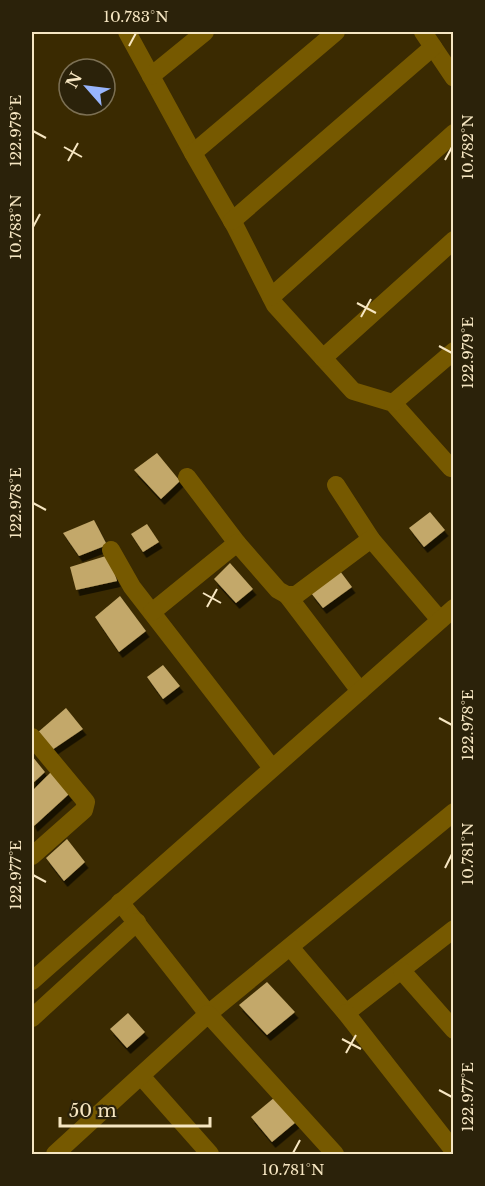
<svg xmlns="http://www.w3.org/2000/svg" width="485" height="1186" font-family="'Libre Baskerville',serif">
<defs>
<filter id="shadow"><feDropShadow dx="3.5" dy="6" stdDeviation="0" flood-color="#0009"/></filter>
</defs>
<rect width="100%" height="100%" fill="#3a2a01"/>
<g fill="#c3a86a" filter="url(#shadow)">
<polygon points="157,453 180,481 161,499 134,470"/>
<polygon points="430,512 445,530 424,547 409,528"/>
<polygon points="94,520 107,545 79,556 63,533"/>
<polygon points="147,524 159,542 143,552 131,534"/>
<polygon points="109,555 117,581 76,590 70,567"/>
<polygon points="230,563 253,589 236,603 214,579"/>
<polygon points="340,571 352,587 323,608 311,593"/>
<polygon points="120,596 146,631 119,652 95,617"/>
<polygon points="163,665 180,686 163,699 147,677"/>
<polygon points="66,708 83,729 52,750 37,733"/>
<polygon points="32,756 45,772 32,784"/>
<polygon points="51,772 69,794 34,826 32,822 32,791"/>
<polygon points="67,839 85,862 64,881 46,858"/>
<polygon points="267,982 295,1012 267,1035 239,1005"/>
<polygon points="128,1013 145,1032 127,1048 110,1029"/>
<polygon points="275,1097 296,1122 272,1142 251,1117"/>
</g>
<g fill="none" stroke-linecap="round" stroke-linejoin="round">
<g stroke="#765900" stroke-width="18">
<polyline points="127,32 193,153"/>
<polyline points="336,32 193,153 235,226 275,305 353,391 393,403 451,468 454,466"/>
<polyline points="423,32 454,78"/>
<polyline points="151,76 205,32"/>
<polyline points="232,221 433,47"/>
<polyline points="271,297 454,133"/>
<polyline points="323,358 454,240"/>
<polyline points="393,403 454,351"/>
<polyline points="187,477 237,543"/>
<polyline points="336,485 371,539"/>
<polyline points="111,550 132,587 272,768"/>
<polyline points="287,595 360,691"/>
<polyline points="152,612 237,543 278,590 287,595 296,595 371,539 440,620"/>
<polyline points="32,737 86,802 84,810 32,856"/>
<polyline points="120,902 208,1014 454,812"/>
<polyline points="290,947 346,1013 454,929"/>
<polyline points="402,971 454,1030"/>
<polyline points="32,981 454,608"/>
<polyline points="346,1013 454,1151"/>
<polyline points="32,1018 137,922"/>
<polyline points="141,1076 210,1154"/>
<polyline points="55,1154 208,1014 335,1154"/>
</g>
</g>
<path fill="none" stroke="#f6e6c2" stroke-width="2" d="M129,46L136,33M33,131L46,138M64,147L82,157M445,160L452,147M68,161L78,143M33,227L40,214M357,303L376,313M361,317L371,299M439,346L452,353M33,503L46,510M203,593L221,603M207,607L217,589M439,718L452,725M445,868L452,854M33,875L46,882M342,1039L361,1049M346,1053L356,1035M439,1090L452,1097M293,1153L300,1140"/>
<rect width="485" height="1186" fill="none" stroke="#2b220a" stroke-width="66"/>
<g transform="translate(87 87) rotate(298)"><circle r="28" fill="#2b220a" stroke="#7c7054" stroke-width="1.5"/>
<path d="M0-4.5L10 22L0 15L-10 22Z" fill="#98b5fd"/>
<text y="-9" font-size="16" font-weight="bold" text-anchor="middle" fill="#f6e6c2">N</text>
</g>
<path d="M60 1117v9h150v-9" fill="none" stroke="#f6e6c2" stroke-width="3"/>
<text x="69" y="1117" font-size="18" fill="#f6e6c2" stroke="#2b220a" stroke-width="4.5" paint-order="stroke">50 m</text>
<rect x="33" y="33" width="419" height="1120" fill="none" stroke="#f6e6c2" stroke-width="2"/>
<g font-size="15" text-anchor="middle" fill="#f6e6c2">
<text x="136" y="22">10.783°N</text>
<text transform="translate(16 131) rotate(-90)" y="5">122.979°E</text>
<text transform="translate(468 147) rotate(-90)" y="5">10.782°N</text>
<text transform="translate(16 227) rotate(-90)" y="5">10.783°N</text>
<text transform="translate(468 353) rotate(-90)" y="5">122.979°E</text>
<text transform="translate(16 503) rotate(-90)" y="5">122.978°E</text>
<text transform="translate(468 725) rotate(-90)" y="5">122.978°E</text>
<text transform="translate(468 854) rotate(-90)" y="5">10.781°N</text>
<text transform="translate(16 875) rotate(-90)" y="5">122.977°E</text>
<text transform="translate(468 1097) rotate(-90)" y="5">122.977°E</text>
<text x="293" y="1175">10.781°N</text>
</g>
</svg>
